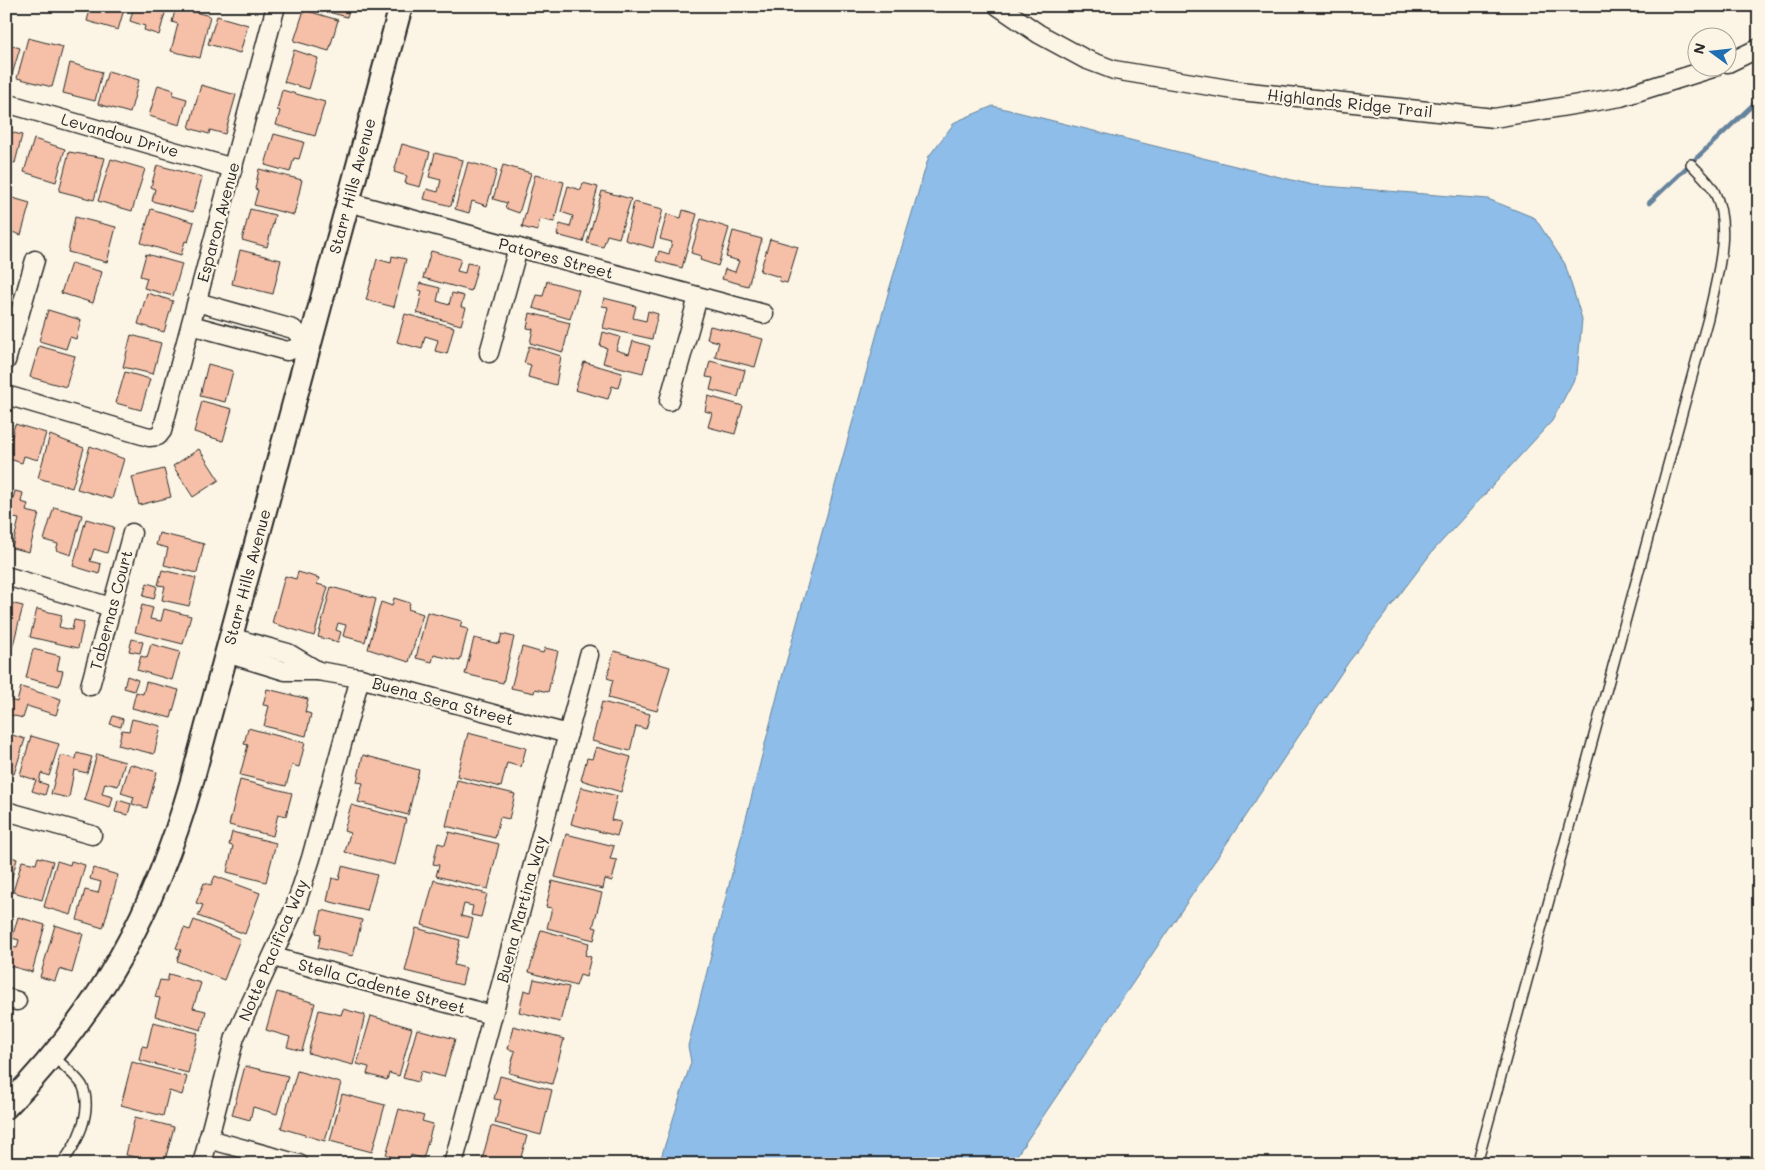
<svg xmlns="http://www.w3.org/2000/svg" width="1765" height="1170" font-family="Mali,sans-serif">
<rect width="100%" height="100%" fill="#fcf5e5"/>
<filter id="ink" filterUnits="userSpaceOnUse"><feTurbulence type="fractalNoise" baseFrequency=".02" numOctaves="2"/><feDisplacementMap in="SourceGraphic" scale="10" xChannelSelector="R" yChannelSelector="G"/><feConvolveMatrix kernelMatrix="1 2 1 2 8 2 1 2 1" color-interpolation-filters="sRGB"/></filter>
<g filter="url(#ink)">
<polygon fill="#8dbde8" stroke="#66839c" points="993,106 1312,185 1488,199 1535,218 1565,264 1582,319 1577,374 1552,421 1432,552 1348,663 1011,1164 659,1164 691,1062 688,1046 781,681 889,290 929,156 955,122"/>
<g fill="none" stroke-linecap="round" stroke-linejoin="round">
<polyline stroke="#66839c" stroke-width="4.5" points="1649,203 1759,99"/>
</g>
<g fill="#f5c0a7" stroke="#2b2b2b">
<polygon points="91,6 125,6 118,30 87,21"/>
<polygon points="134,6 167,6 159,35 144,30 145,26 130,21"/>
<polygon points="306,6 350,6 347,17"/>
<polygon points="176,7 210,16 200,58 171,51 178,24 172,22"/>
<polygon points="304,10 338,20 329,51 294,41"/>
<polygon points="217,16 248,25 240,53 208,44"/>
<polygon points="28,38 63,47 52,87 17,78"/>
<polygon points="6,44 20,48 11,78 6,76"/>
<polygon points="294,50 318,58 309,89 284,82"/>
<polygon points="70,63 102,72 95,101 63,93"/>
<polygon points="108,71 139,80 130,113 98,104"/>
<polygon points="158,85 174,90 173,95 187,99 180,125 149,116"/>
<polygon points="201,85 236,95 225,134 210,130 209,134 189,128"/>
<polygon points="282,90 325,102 315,136 276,125 280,111 277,110"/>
<polygon points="6,131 22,135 15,163 6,161"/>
<polygon points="274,134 304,142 299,159 294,158 290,172 265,165"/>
<polygon points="34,139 65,149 56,182 24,172"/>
<polygon points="402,144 430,152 420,187 405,183 407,176 394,172"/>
<polygon points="69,152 105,158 94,200 59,191"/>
<polygon points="435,153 463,160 451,206 424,199 427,189 438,192 441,180 429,177"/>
<polygon points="111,159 145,169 132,211 98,201"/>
<polygon points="468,162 497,170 487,206 472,201 469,213 455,209"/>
<polygon points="157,165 202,177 193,212 152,201 155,189 151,187"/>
<polygon points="503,165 531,173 519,213 505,208 507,203 493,199"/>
<polygon points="259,169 302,180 294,215 254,205 258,190 255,189"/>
<polygon points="535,175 564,182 554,222 540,219 537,231 522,227"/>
<polygon points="583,183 598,187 583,242 557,235 560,224 570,227 573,216 561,212 568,186 581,190"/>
<polygon points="602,191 631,199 619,238 607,235 603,247 587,243"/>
<polygon points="6,196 30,203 21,235 6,230"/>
<polygon points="634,202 663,209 653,248 625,240"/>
<polygon points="151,209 194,222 188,242 185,241 181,255 141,243"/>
<polygon points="250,209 275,215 267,247 242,240"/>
<polygon points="683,210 697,214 682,268 656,261 659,251 669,254 672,242 660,239 667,214 681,218"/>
<polygon points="75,217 116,227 107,262 68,252"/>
<polygon points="701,219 729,228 718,266 700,260 701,256 691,253"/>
<polygon points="733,231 762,239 748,286 722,279 725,269 735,272 739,261 726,257"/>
<polygon points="770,239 798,247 787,283 779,281 780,277 760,271"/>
<polygon points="240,250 281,260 273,294 232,284"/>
<polygon points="431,251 461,259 457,271 465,273 467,263 478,265 471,291 423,278"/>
<polygon points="146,254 182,264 173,296 144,288 147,278 140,276"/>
<polygon points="392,256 406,259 394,307 366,300 377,259 391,263"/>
<polygon points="71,263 102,272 93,303 61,293"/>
<polygon points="547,281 579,290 570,319 533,308 537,295 543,296"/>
<polygon points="420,283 440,288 437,301 449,305 452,293 464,296 461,307 466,308 461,325 417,313 422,291 418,290"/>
<polygon points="147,293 173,301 164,332 138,324"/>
<polygon points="604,298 636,306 633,318 646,321 648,311 658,314 652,339 603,328 608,307 602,306"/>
<polygon points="48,310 81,320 76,339 70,337 66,349 39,341"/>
<polygon points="530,313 570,323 563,352 530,343 533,329 527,328"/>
<polygon points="405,314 454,327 447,354 435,351 438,340 425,336 422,349 397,342"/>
<polygon points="710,326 763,339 755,367 715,357 719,342 707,339"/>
<polygon points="603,332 620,337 616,350 629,354 633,341 650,346 643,373 603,363 607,348 600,346"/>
<polygon points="131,335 161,343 153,374 123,367"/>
<polygon points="39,346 75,356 66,387 30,377"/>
<polygon points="529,346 561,356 556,385 528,377 531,365 524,363"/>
<polygon points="710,361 745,370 738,397 710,390 713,378 706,377"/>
<polygon points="584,362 622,373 618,388 612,386 608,399 575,390"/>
<polygon points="208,364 233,371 225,402 200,396"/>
<polygon points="125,372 150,379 141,410 116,403"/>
<polygon points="708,396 743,406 735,434 708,427 712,413 705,411"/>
<polygon points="202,401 232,409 223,441 194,432"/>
<polygon points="15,424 46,433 38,460 24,456 22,463 6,458"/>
<polygon points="50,435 84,448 72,488 38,478"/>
<polygon points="90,446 124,459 112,499 77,489"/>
<polygon points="199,449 219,480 193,497 173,466"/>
<polygon points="164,469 171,497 139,505 132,477"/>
<polygon points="15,491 23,493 21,502 28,504 26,511 39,514 29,552 12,548 19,519 8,517"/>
<polygon points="54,507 82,515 71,555 56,550 58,544 44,540"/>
<polygon points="86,519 114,527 107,553 94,549 90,561 101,564 99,574 73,566"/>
<polygon points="159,533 204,544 197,573 164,565 168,548 156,545"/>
<polygon points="162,570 196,578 189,606 162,600 165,586 158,585"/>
<polygon points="298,572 319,578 317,584 328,587 314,636 272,623 285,576 296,579"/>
<polygon points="147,583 157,586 154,599 143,596"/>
<polygon points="331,587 376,599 365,642 343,636 346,625 338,623 336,630 341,632 338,642 318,637"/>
<polygon points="394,598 410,603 408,609 423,614 409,662 368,649 381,602 392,606"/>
<polygon points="6,602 23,606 11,653 6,652"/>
<polygon points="142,605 153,608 150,619 161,621 164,609 191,616 183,644 135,632"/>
<polygon points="37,609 62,615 59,627 72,630 74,620 84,622 78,648 30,637"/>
<polygon points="427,612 462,621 460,627 468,629 460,661 434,655 432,662 416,658"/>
<polygon points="502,634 514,637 503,683 465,674 474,638 499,644"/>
<polygon points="132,639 143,642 140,653 129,651"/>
<polygon points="151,644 180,652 172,680 137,670 141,656 147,658"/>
<polygon points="522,647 543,653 545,648 558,651 548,692 535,689 534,693 511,688"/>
<polygon points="33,649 60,656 57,670 63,671 59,686 26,678"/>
<polygon points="614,651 670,667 657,711 608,698 613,680 607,678"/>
<polygon points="127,676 138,680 134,691 124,688"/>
<polygon points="146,682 179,690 171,718 132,708 136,692 143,694"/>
<polygon points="21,687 61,699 56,715 27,706 23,718 6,714 10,700 17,702"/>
<polygon points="267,689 308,699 305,712 311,714 306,736 264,726 269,706 263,705"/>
<polygon points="602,702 650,714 646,729 636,726 630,751 592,741"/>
<polygon points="113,716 123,719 121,727 110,724"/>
<polygon points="132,719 161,726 154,754 118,745 122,730 129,731"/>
<polygon points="248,728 305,743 299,767 292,765 286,786 240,775 248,745 244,744"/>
<polygon points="6,733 25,739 14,774 6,772"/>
<polygon points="468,733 526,748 521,767 507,763 501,787 457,776"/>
<polygon points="31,736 59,744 49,776 41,773 39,782 48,785 45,795 32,791 36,780 20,775"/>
<polygon points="596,747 631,757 621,792 581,780 587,758 592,759"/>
<polygon points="77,753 92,757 87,773 74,770 69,798 51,794 61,755 76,759"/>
<polygon points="97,754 125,762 118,786 105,783 102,794 113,797 110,808 84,800"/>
<polygon points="363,755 419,770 408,815 358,802 363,783 357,782"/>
<polygon points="130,764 157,772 147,808 132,804 134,797 121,793"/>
<polygon points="240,780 292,793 286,816 278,814 273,836 229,825"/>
<polygon points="457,780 515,794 509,819 500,817 495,838 446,826"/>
<polygon points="581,787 617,796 611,820 621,822 617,836 571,824"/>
<polygon points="118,800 131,804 128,815 115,812"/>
<polygon points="351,805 406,819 395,865 345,852 350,833 344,831"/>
<polygon points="232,832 276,843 266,882 227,872 233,846 229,845"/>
<polygon points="449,832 499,844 488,889 436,876 439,865 433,864 438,843 445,845"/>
<polygon points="566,834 614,846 610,859 617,860 612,881 605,879 603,889 555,877"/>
<polygon points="6,855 17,859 8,891 6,890"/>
<polygon points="38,857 53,861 42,900 13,892 22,861 36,864"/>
<polygon points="57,861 70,865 71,861 85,865 71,915 44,907"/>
<polygon points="342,866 377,875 367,911 327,901 332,878 339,880"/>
<polygon points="93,868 118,875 103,928 77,920 85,890 98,893 101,882 90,879"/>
<polygon points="215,876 260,893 245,934 198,916 203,905 196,903 204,883 211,885"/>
<polygon points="434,880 487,894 481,917 471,915 473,906 464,904 461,916 473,919 468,938 422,925"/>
<polygon points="552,881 602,893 593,927 597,928 594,940 547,928 552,908 546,907"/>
<polygon points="322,910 362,920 353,956 318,948 321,934 316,933"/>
<polygon points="18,917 45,925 32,972 6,965 10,947 17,948 19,940 12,938"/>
<polygon points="194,920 240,939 224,980 177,961 181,950 176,948 184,928 190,930"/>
<polygon points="55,925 83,934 72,973 59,969 55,981 40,977"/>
<polygon points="416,928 460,940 454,965 466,968 462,985 405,971"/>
<polygon points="541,930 589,943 585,955 591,957 586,977 580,975 576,986 529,972"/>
<polygon points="169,974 201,983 193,1008 206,1011 201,1030 155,1016 160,998 155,997 160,980 167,981"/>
<polygon points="534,979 569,987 560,1022 519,1012 524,990 531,992"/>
<polygon points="277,992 315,1003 302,1051 287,1047 290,1037 266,1030"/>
<polygon points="343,1009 365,1015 353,1065 308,1053 319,1010 341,1015"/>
<polygon points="371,1016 412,1028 399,1076 389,1073 387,1080 367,1074 369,1067 357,1064"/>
<polygon points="153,1022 198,1033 188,1073 139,1060 142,1046 147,1047"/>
<polygon points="513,1026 564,1039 552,1084 509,1073 515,1051 508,1049"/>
<polygon points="417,1029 455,1039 444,1077 421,1071 418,1082 403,1078"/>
<polygon points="132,1062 187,1077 182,1095 169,1091 163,1116 121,1105"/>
<polygon points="245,1066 288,1076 277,1114 253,1107 250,1120 232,1115"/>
<polygon points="297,1071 341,1083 325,1141 281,1128"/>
<polygon points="500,1076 552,1090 541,1135 495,1123 501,1100 494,1099"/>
<polygon points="342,1094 385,1105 372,1152 330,1141"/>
<polygon points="399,1109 424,1116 422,1121 433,1124 423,1159 411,1155 409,1161 386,1155"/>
<polygon points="135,1117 174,1127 164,1164 126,1155"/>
<polygon points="491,1126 527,1136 519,1164 481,1164"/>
</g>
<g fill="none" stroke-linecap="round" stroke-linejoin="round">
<defs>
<g id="service">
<path d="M53,1056C60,1063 80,1079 83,1087C93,1112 77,1145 61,1164"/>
<path d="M1477,1164L1708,318C1716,280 1733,228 1714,191C1709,181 1698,172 1691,164"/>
</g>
<g id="minor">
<polyline points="998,6 1039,34 1085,59 1114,70 1240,91 1494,118 1621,97 1713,68"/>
<polyline points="1728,63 1759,48"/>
<polyline points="6,103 233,168"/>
<polyline points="348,202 764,314"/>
<polyline points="197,302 293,329 311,344"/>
<polyline points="191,325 287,351 311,344"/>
<polyline points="489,353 518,248"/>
<polyline points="6,361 35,260"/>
<polyline points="6,395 149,437 158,436 162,431 276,6"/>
<polyline points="669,401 698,297"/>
<polyline points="6,576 111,607"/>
<polyline points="230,637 288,653 318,671"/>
<polyline points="226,653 285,671 318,671 360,678 568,734"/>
<polyline points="90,686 132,533"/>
<polyline points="6,811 92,835"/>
<polyline points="273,957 492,1015"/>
<polyline points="6,998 17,1001"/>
<polyline points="208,1139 299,1164"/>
<polyline points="202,1164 235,1037 295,907 311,858 360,678"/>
<polyline points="453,1164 589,655"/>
</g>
<path id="tertiary" d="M6,1107C101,1011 155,910 192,781L401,6"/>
</defs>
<use href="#service" stroke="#2b2b2b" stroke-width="12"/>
<use href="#minor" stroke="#2b2b2b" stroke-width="21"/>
<use href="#tertiary" stroke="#2b2b2b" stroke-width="26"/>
<use href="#service" stroke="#fcf5e5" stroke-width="9"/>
<use href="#minor" stroke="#fcf5e5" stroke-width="18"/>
<use href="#tertiary" stroke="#fcf5e5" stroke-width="22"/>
</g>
</g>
<g text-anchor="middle" stroke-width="4.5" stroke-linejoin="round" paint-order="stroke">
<g font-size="16" fill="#2b2b2b" stroke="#fcf5e5">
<text transform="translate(1350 103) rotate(6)" y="6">Highlands Ridge Trail</text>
<text transform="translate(120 135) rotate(16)" y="6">Levandou Drive</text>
<text transform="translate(352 186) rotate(-75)" y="6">Starr Hills Avenue</text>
<text transform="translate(218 222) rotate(-75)" y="6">Esparon Avenue</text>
<text transform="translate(556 258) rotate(15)" y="6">Patores Street</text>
<text transform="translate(247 577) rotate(-75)" y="6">Starr Hills Avenue</text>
<text transform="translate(111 610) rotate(-75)" y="6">Tabernas Court</text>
<text transform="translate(443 701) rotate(15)" y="6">Buena Sera Street</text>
<text transform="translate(521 909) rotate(-75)" y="6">Buena Martina Way</text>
<text transform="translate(273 950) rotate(-67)" y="6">Notte Pacifica Way</text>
<text transform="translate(382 986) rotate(15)" y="6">Stella Cadente Street</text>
</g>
</g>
<rect width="1765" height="1170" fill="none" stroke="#fcf5e5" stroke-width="25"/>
<rect x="12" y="12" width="1740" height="1145" fill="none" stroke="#2b2b2b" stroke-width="2" filter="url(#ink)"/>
<g transform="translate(1712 52) rotate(285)"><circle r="24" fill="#fcf5e5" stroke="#a8a49b"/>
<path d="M0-4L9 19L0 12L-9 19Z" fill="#1f6fb2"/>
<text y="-8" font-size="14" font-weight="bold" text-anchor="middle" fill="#2b2b2b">N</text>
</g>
</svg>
